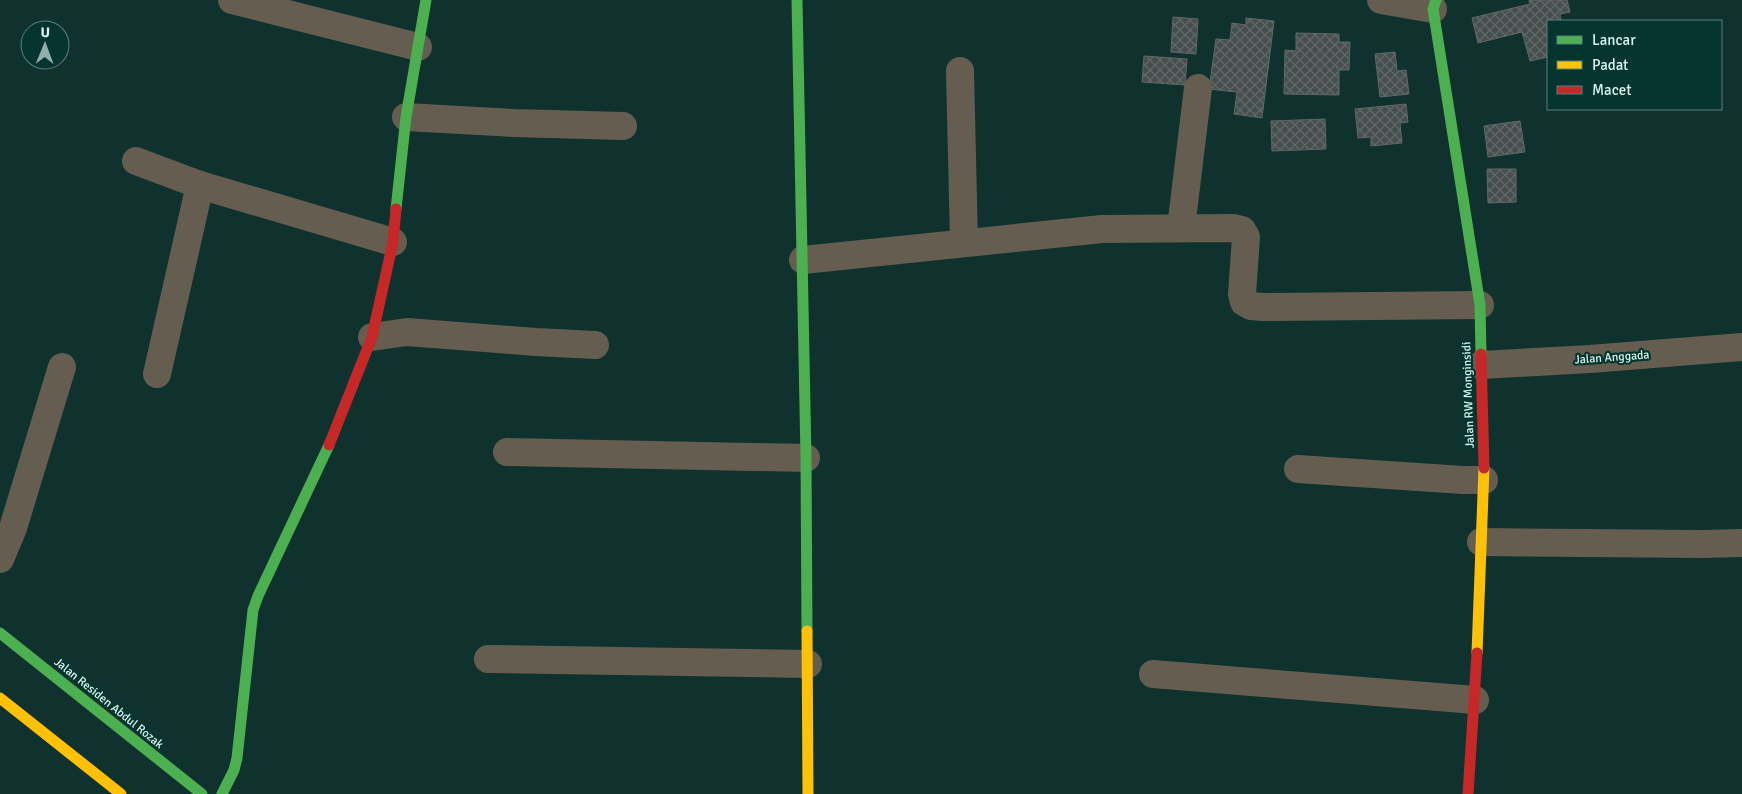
<svg xmlns="http://www.w3.org/2000/svg" width="1742" height="794" font-family="Signika,sans-serif">
<defs>
<pattern id="building-cross-hatch" width="8" height="8" patternUnits="userSpaceOnUse" patternTransform="scale(1.25)"><rect width="8" height="8" fill="#474f4e"/><path d="M0 0l8 8M0 8l8-8" fill="none" stroke="#616968"/></pattern>
</defs>
<rect width="100%" height="100%" fill="#0f322e"/>
<g fill="url(#building-cross-hatch)" stroke="#616868">
<polygon points="1529,0 1567,0 1570,12 1560,14 1561,21 1548,21 1548,57 1530,61 1522,32 1478,43 1472,18 1530,4"/>
<polygon points="1173,17 1198,19 1196,54 1171,52"/>
<polygon points="1246,18 1274,21 1262,118 1234,114 1237,92 1209,89 1216,39 1230,40 1232,23 1246,25"/>
<polygon points="1296,33 1339,34 1339,42 1350,42 1349,70 1339,70 1339,95 1284,94 1285,50 1296,51"/>
<polygon points="1395,52 1397,71 1406,70 1409,94 1380,97 1375,54"/>
<polygon points="1144,56 1187,59 1185,85 1142,82"/>
<polygon points="1406,104 1408,122 1400,123 1402,143 1371,146 1371,137 1358,138 1355,109"/>
<polygon points="1325,119 1326,149 1272,151 1271,121"/>
<polygon points="1520,121 1525,152 1488,157 1484,126"/>
<polygon points="1487,169 1516,169 1516,202 1488,203"/>
</g>
<g fill="none" stroke-linecap="round" stroke-linejoin="round">
<g stroke="#655d50" stroke-width="28">
<polyline points="232,0 418,47"/>
<polyline points="1381,0 1433,9"/>
<polyline points="960,71 964,243"/>
<polyline points="406,117 514,123 623,126"/>
<polyline points="136,161 200,185"/>
<polyline points="1181,228 1198,88"/>
<polyline points="803,260 1102,229 1234,228 1242,230 1246,237 1242,294 1244,302 1251,306 1263,307 1480,305"/>
<polyline points="372,337 407,332 536,342 595,345"/>
<polyline points="1481,365 1590,359 1742,347"/>
<polyline points="157,374 200,185 393,242"/>
<polyline points="507,452 806,458"/>
<polyline points="1298,469 1463,480 1484,480"/>
<polyline points="1481,542 1702,544 1742,543"/>
<polyline points="0,559 13,528 62,367"/>
<polyline points="488,659 808,664"/>
<polyline points="1153,674 1475,700"/>
</g>
<g stroke="#4caf50" stroke-width="11">
<polyline points="797,0 806,458 807,631"/>
<polyline points="1436,0 1433,9 1480,305 1481,354"/>
<polyline points="396,209 406,117 426,0"/>
<polyline points="0,633 202,794"/>
<polyline points="222,794 234,770 237,758 253,610 258,596 329,445"/>
</g>
<g stroke="#ffc107" stroke-width="11">
<polyline points="807,631 808,794"/>
<polyline points="1477,653 1484,468"/>
<polyline points="0,698 121,794"/>
</g>
<g stroke="#c62828" stroke-width="11">
<polyline points="1481,354 1484,468"/>
<polyline points="329,445 372,337 393,242 396,209"/>
<polyline points="1468,794 1477,653"/>
</g>
</g>
<g text-anchor="middle" stroke-width="4.5" stroke-linejoin="round" paint-order="stroke">
<g font-size="12" fill="#d8f4ef" stroke="#06352f">
<text transform="translate(1612 357) rotate(-4)" y="4">Jalan Anggada</text>
<text transform="translate(1468 395) rotate(-92)" y="4">Jalan RW Monginsidi</text>
<text transform="translate(109 703) rotate(39)" y="4">Jalan Residen Abdul Rozak</text>
</g>
</g>
<rect x="1547" y="20" width="175" height="90" fill="#06352f" stroke="#5a817c"/>
<rect x="1557" y="36" width="25" height="8" fill="#4caf50" stroke="#5a817c"/>
<text x="1592" y="45" font-size="15" fill="#d8f4ef">Lancar</text>
<rect x="1557" y="61" width="25" height="8" fill="#ffc107" stroke="#5a817c"/>
<text x="1592" y="70" font-size="15" fill="#d8f4ef">Padat</text>
<rect x="1557" y="86" width="25" height="8" fill="#c62828" stroke="#5a817c"/>
<text x="1592" y="95" font-size="15" fill="#d8f4ef">Macet</text>
<g transform="translate(45 45) rotate(1)"><circle r="24" fill="#06352f" stroke="#5a817c"/>
<path d="M0-4L9 19L0 12L-9 19Z" fill="#92b0ab"/>
<text y="-8" font-size="14" font-weight="bold" text-anchor="middle" fill="#d8f4ef">U</text>
</g>
</svg>
